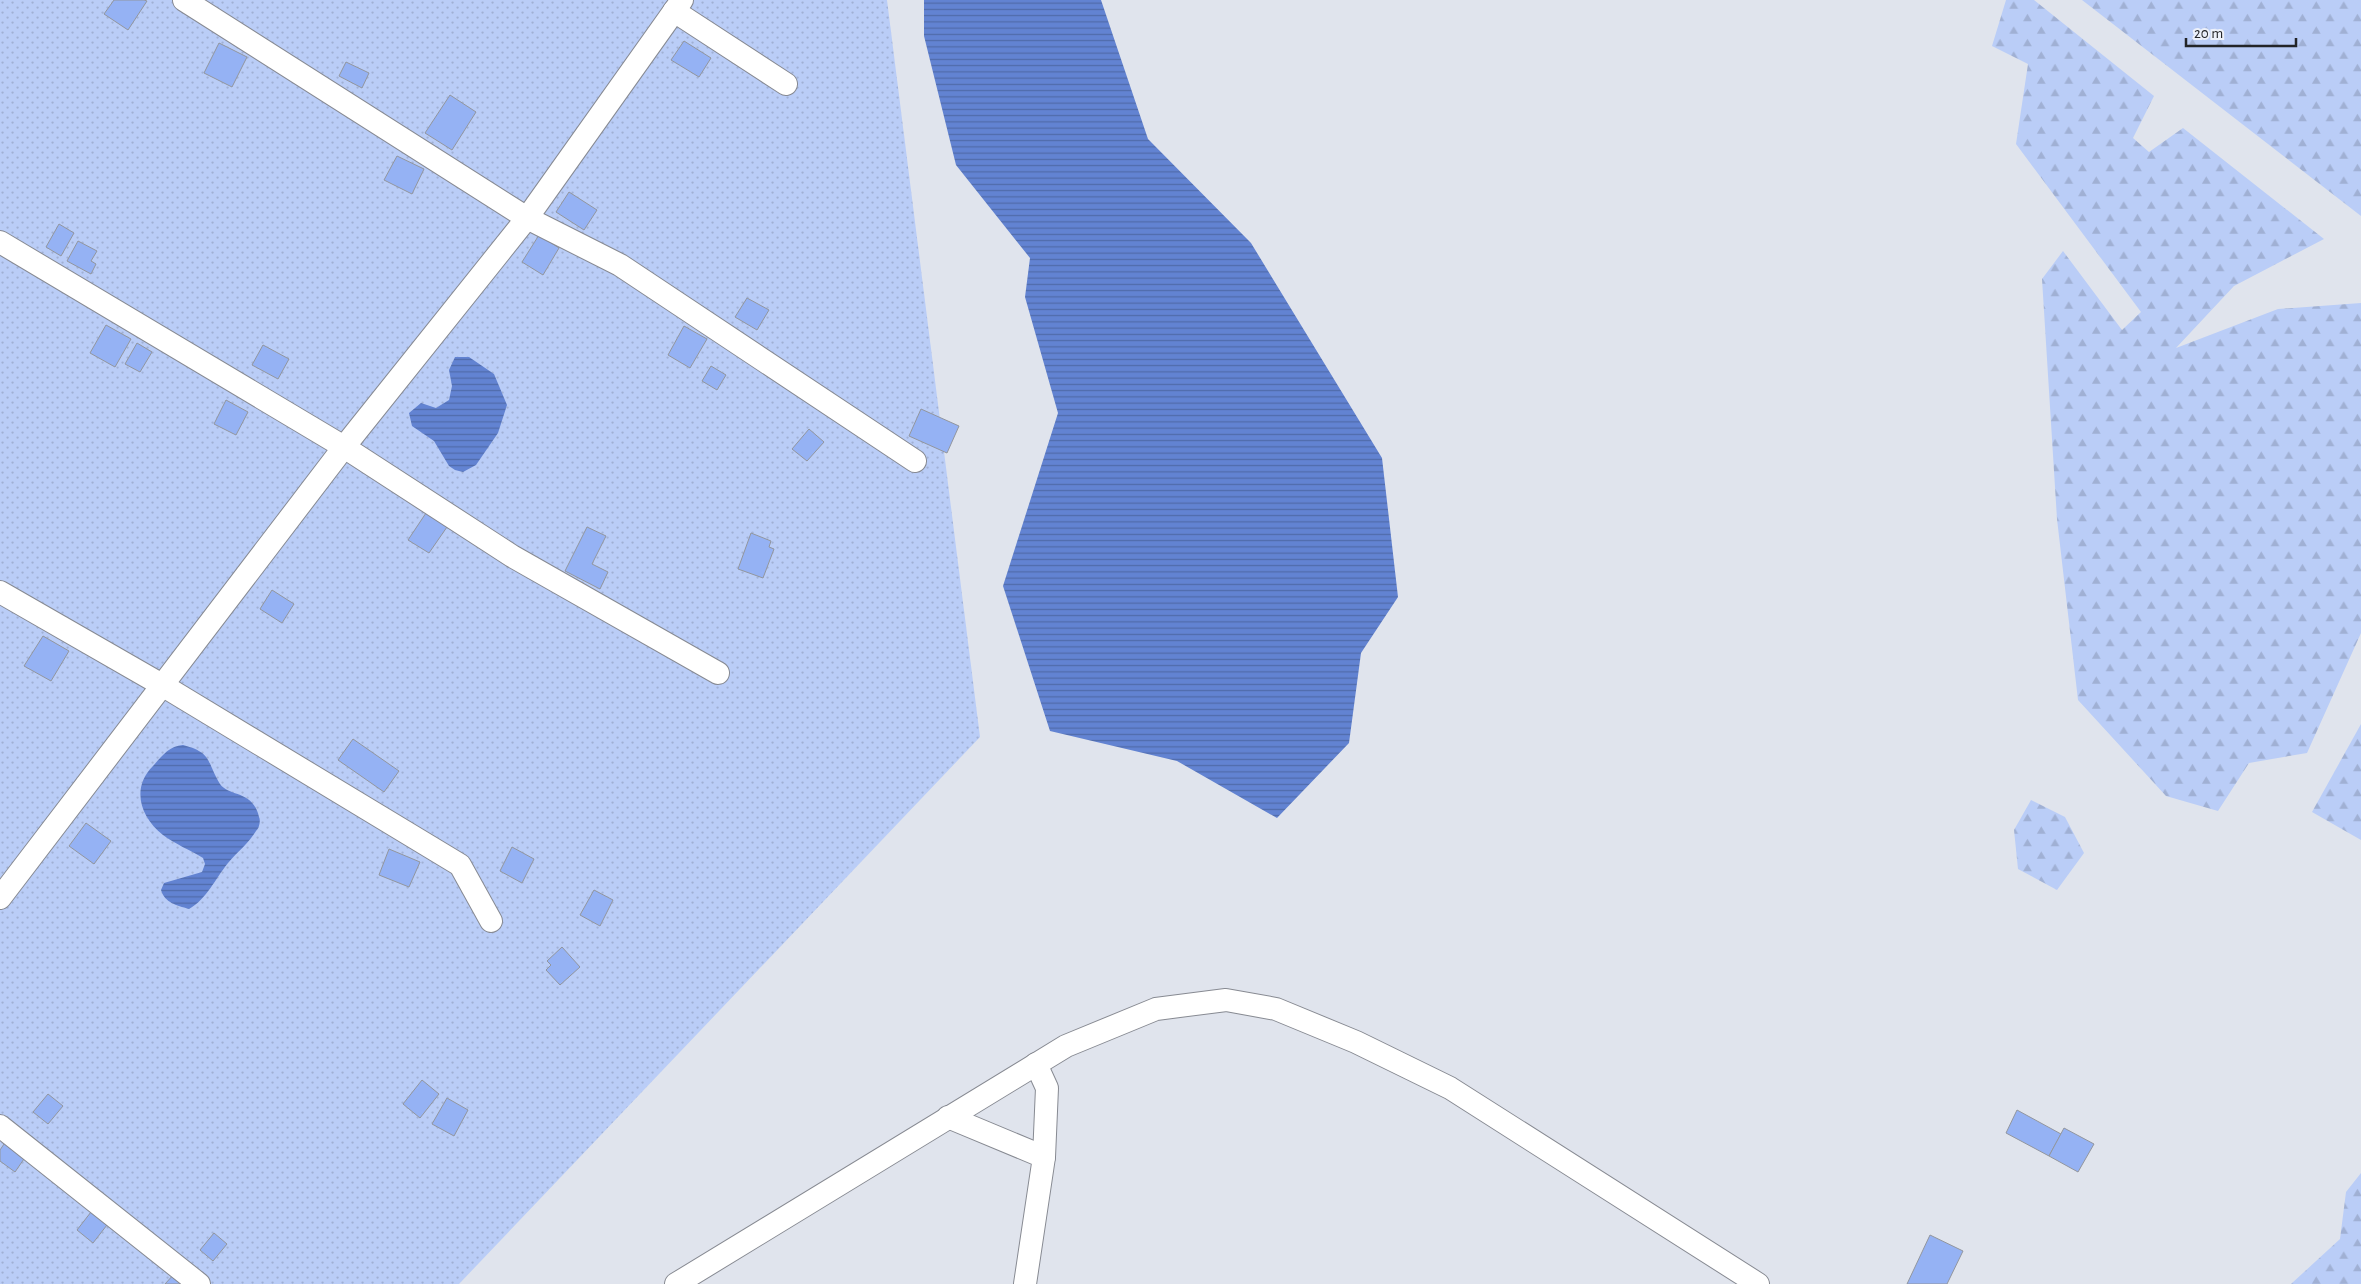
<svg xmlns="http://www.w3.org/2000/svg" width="2361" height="1284" font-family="'Alegreya Sans',sans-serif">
<defs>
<pattern id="forest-firs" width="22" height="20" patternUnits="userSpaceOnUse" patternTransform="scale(1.25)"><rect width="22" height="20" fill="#bacdf7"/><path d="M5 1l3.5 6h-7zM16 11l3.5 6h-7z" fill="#a0b0d4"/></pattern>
<pattern id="garden-dots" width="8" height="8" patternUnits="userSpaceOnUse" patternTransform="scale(1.25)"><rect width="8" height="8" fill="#bacdf7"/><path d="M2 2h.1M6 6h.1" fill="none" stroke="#a0b0d4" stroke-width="1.8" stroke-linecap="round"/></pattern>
<pattern id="water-rules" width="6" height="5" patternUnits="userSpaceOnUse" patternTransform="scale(1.25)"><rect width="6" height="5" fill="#6283d2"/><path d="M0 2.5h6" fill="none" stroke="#506baa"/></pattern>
</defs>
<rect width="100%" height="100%" fill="#e0e4ed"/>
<g fill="url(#forest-firs)">
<polygon points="2006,0 2034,0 2154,96 2133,138 2149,152 2183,128 2324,239 2234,286 2176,348 2278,309 2361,303 2361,633 2307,753 2249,763 2218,811 2166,796 2078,700 2057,519 2042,279 2063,251 2122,330 2141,312 2016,144 2028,64 1992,46"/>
<polygon points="2082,0 2361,0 2361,216"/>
<polygon points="2361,724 2361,840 2312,812"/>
<polygon points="2031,800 2065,817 2084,853 2057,890 2018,869 2014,830"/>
<polygon points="2361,1173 2361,1284 2291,1284 2340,1239 2346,1192"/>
</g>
<polygon fill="url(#garden-dots)" points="0,0 887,0 980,737 459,1284 0,1284"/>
<g fill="url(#water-rules)">
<polygon points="924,0 1101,0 1148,139 1251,243 1382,458 1398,597 1361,653 1349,743 1277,818 1177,761 1050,731 1003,586 1058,413 1025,297 1030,258 956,165 924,36"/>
<polygon points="455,357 469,357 494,374 507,405 498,433 476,465 463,472 455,470 449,466 434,441 412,426 409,413 421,403 436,408 449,400 452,386 449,370"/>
<path d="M183,745C213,753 206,761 220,784C229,797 253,790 259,817C261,821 259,828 256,831C249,843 237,852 228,863C215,879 207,899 189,909C176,905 165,903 161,890L164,883L202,872L205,864L203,858C190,850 175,844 163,835C140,817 131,788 153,766C162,756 169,746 183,745Z"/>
</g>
<g fill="#95b2f4" stroke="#92969e">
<polygon points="114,0 144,0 147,1 128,30 104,14"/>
<polygon points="684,41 711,58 699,77 671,60"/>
<polygon points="219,43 247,57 232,87 204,73"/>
<polygon points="346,62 369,73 362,88 339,76"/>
<polygon points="450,95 476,112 452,150 425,133"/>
<polygon points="397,156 424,169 412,194 384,180"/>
<polygon points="569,192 597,210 584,230 556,212"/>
<polygon points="59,224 74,233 61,256 46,247"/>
<polygon points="539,235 559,248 543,275 522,262"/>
<polygon points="78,241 97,251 91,261 96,264 91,274 67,261"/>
<polygon points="747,298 769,310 757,330 735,317"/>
<polygon points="106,325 131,339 115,367 90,353"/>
<polygon points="684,326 707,339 690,368 668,355"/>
<polygon points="137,343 152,352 140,372 125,364"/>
<polygon points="263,345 289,359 278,379 252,365"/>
<polygon points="711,366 726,375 717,390 702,381"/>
<polygon points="226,400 248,412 236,435 214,424"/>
<polygon points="921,409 959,426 947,453 909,436"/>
<polygon points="809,429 824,442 807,461 792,449"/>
<polygon points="426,513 447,527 429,553 408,540"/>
<polygon points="587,527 606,536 592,564 608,572 600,589 565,571"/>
<polygon points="751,533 771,541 769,547 774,549 763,578 738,569"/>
<polygon points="272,590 294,604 282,623 260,609"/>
<polygon points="43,636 69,651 51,681 24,666"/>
<polygon points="353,739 399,771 384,792 338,760"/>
<polygon points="86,823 111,841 94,864 69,846"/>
<polygon points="512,847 534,859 522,883 500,871"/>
<polygon points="389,849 420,862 409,887 379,875"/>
<polygon points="594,890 613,900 600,926 580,915"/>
<polygon points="562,947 580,967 560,985 546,970 551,965 547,961"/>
<polygon points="422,1080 439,1094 420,1118 403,1104"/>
<polygon points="48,1094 63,1106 48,1124 33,1112"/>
<polygon points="447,1098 468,1110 454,1136 432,1124"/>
<polygon points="2017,1110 2061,1134 2049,1156 2006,1133"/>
<polygon points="2064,1128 2094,1144 2078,1172 2049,1156"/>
<polygon points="6,1141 26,1156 15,1172 0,1161 0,1150"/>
<polygon points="91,1212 107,1225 93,1243 77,1230"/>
<polygon points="214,1233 227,1244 213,1261 200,1250"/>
<polygon points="1930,1235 1963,1251 1947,1284 1907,1284"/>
<polygon points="175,1273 188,1284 165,1284"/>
</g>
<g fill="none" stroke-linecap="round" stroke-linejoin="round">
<defs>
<g id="lane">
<polyline points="184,0 527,218 620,265 915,461"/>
<polyline points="674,11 786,84"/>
<polyline points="0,242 344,447 512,556 718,673"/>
<polyline points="0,592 162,685 460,865 491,921"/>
<polyline points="0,898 344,447 527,218 682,0"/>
<polyline points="1036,1064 1047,1088 1044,1157"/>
<polyline points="948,1117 1044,1157 1025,1284"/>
<polyline points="0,1126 199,1284"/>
<polyline points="676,1284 1066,1046 1156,1009 1226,1000 1276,1009 1356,1042 1450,1088 1758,1284"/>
</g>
</defs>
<use href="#lane" stroke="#878a92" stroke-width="24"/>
<use href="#lane" stroke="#fff" stroke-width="22"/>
</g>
<path d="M2186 38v8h110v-8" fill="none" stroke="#232528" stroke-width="2.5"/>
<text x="2194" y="38" font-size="15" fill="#232528" stroke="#edf1fa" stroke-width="4" paint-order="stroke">20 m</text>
</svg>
